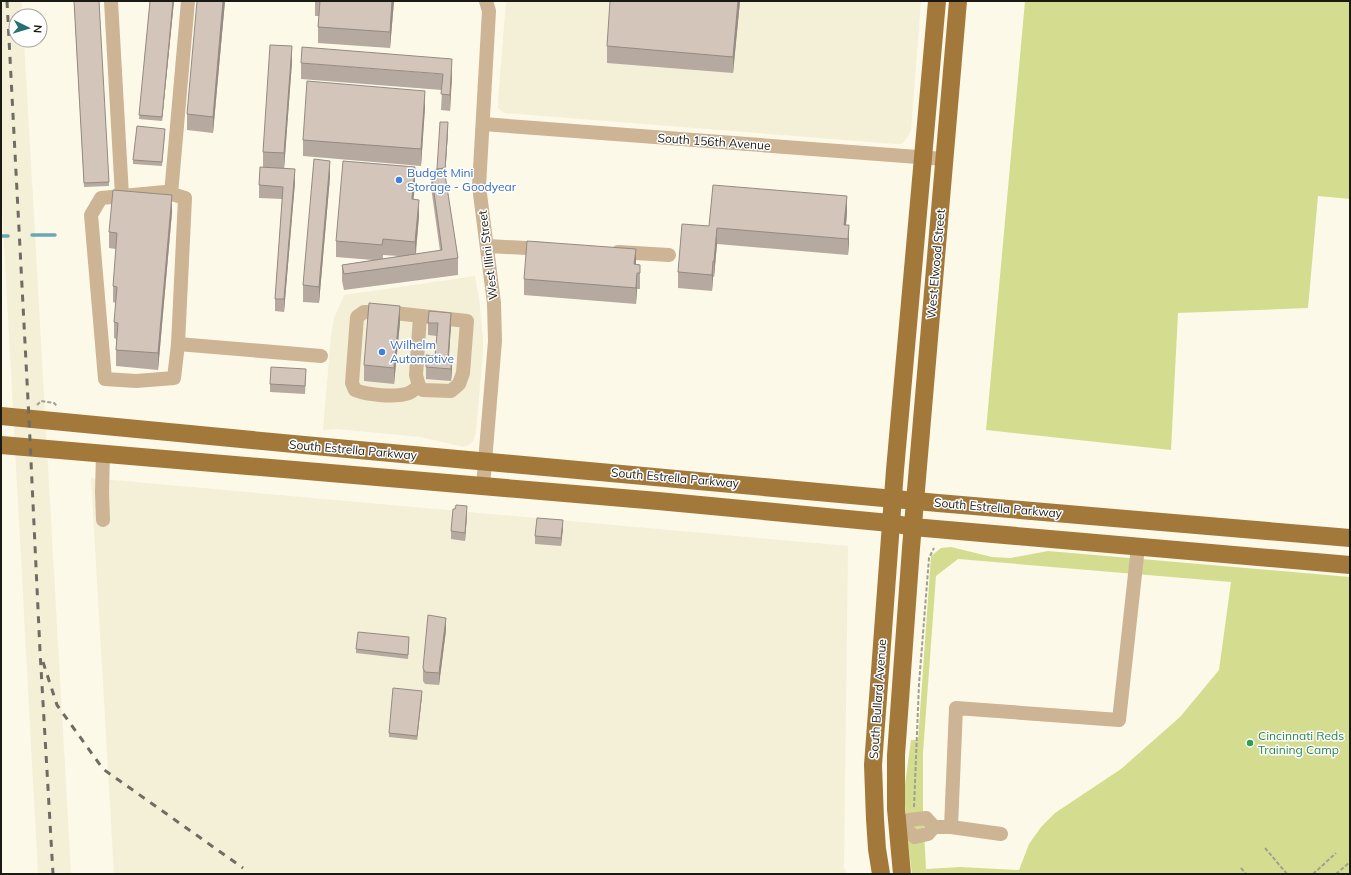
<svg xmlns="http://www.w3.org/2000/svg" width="1351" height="875" font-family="Mulish,sans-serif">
<rect width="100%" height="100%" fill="#fdf9e9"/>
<g fill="#f4efd7">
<polygon points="1,1 22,1 23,16 16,16 16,40 24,40 71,874 38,874 1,188"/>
<polygon points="506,1 921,1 911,130 907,138 902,144 896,144 504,113 498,108 498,101"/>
<polygon points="475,276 479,298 483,337 483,353 476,432 474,440 469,445 464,447 420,437 337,429 323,430 331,335 334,318 344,295"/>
<polygon points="91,478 848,546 844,867 847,874 114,874"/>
</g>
<g fill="#d4dd8f" fill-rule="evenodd">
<polygon points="1025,1 1350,1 1350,199 1318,196 1308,308 1178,313 1171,450 986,430"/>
<path d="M951,547L992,557L1010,558L1048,551L1350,577V874H912L908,843L904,792L911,740H918L931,556L941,548ZM958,559L1231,582L1219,670L1180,717L1121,769L1055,813L1041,827L1029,844L1019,870L960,867L926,869L923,812V753L936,576Z"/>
</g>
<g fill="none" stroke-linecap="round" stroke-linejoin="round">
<g stroke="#6ba8b6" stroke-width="3.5">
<polyline points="32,235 55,235"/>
<polyline points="1,236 8,236"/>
</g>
<g stroke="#a19e92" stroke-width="2" stroke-dasharray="4 2" stroke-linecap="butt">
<polyline points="37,405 41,401 54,403 57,406"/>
<polyline points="914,807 919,684 929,558 934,548"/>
<polyline points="1265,848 1287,874 1294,874"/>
<polyline points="1241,868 1246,874"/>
<polyline points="1313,874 1336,853"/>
<polyline points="1336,874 1350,862"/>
</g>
<g stroke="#ccb495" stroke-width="14">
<polyline points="111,1 122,196"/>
<polyline points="483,124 944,159"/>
<polygon points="165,192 185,198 178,344 174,378 136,381 105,379 91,215 101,198"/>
<polyline points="171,194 188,1"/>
<polyline points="487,246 545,249"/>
<polyline points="618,252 669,255"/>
<polyline points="178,344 321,356"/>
<path d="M419,386C416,388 412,392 409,393C396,398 368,395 355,390L352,383L357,317L364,312H385L467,321L463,373L459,384L451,391L423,390L419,386L416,375L420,316"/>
<polyline points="103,454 102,492 103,520"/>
<polyline points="483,486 495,341 494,303 479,186 489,11 486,1"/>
<polyline points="905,829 909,820 926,818 934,827 951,827"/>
<polyline points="897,830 905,829 915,837 928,834 934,827"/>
<polyline points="1001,834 951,827 956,708 1119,720 1138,547"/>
</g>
<g stroke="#a3793b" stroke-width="18">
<polyline points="1,416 315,446 938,503 1350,538"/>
<polyline points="1,445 658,501 890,523 913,527 1350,565"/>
<polyline points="881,874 877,849 875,819 873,765 895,470 937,1"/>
<polyline points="902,874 896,809 896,755 911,548 958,1"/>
</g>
<g stroke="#6f6d63" stroke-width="3" stroke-dasharray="7 7" stroke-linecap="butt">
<polyline points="7,1 29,419 40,651 53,874"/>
<polyline points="43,662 57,705 103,769 243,868"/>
</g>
</g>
<g fill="#b5a9a0" fill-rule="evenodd">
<polygon points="74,1 109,182 109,186 84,187"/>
<polygon points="150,1 174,1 162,121 139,119"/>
<polygon points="225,1 213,133 187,130 187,114"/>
<polygon points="315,1 394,1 390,48 318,43 318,27 319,16 315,16"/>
<polygon points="740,1 733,73 607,63 607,46"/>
<polygon points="292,62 284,169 295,182 284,312 275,311 275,299 282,199 259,198 259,185 263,167 263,152"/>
<polygon points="301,63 452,75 450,111 441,110 442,90 301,79"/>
<polygon points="425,107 421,166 303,156 303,140"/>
<path d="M448,131L445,176L458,258V275L344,290L342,281V265L373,260L336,257V241L415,184L413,199L419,216L416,254L440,251L431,187V171L437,170ZM383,255L399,256L383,259Z"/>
<polygon points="165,133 162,166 133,164 133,160"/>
<polygon points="330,177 319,303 303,302 303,285"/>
<polygon points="172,212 158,370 116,366 116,339 114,338 114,322 116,303 113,302 113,286 116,249 109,248 109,232"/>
<polygon points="847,212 846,225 849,242 848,255 717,244 714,277 713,277 712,291 678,288 678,272 709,226"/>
<polygon points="636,264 640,265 640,289 637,289 636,304 524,295 524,279"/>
<polygon points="400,322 394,384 364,381 364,365"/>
<polygon points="428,323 451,325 449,356 452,369 451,381 426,379 426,367 435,356 437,336 428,335"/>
<polygon points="306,377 305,394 270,392 270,384"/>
<polygon points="467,514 465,541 451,539 451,531"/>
<polygon points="563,528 561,546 535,544 535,536"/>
<polygon points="446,630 439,685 425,684 423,681 423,668"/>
<polygon points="409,641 408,659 356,653 356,649"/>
<polygon points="422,695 417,740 389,737 389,733"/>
</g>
<g fill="#948a82">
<polygon points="173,1 174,1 162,121 162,117"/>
<polygon points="223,1 225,1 213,133 213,117"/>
<polygon points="392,1 394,1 390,48 390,32"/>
<polygon points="738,1 740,1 733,73 733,57"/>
<polygon points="292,46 292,62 284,169 284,153"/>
<polygon points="452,59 452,75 450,111 450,95"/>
<polygon points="425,91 425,107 421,166 421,149"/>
<polygon points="448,122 448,131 445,178 445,170"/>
<polygon points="330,161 330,177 319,303 319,287"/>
<polygon points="415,167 415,184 412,215 412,199"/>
<polygon points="295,169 295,182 284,312 284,299"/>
<polygon points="172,195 172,212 158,370 158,353"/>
<polygon points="847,196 847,212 845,238 844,225"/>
<polygon points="419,200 419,216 415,258 415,242"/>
<polygon points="849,225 849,242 848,255 848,239"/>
<polygon points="717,228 717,244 714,277 714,261"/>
<polygon points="636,249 636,265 634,264"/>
<polygon points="713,261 713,277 712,291 712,275"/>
<polygon points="637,273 637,289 636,304 636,288"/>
<polygon points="400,306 400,322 394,384 394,368"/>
<polygon points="451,313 451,325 448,369 448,356"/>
<polygon points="452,357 452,369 451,381 451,369"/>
<polygon points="467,506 467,514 465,541 465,533"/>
<polygon points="563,520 563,528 561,546 561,538"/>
<polygon points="446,618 446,630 439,685 439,673"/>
<polygon points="422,691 422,695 417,740 417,736"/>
</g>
<g fill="#d3c5ba" stroke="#948a82">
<polygon points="74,1 99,1 109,182 84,183"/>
<polygon points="150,1 173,1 162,117 139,115"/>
<polygon points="197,1 223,1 213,117 187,114"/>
<polygon points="320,1 392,1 390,32 318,27"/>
<polygon points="610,1 738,1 733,57 607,46"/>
<polygon points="270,45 292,46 284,153 263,152"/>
<polygon points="302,47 452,59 450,95 441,94 443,74 301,63"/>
<polygon points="307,81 425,91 421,149 303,140"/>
<polygon points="440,122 448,122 445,170 444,170 444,168 437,169"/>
<polygon points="137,126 165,129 162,162 133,160"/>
<polygon points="314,159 330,161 319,287 303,285"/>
<polygon points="343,161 415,167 412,199 419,200 415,242 383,239 382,245 336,241"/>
<polygon points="260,167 295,169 284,299 275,299 283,187 259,185"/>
<polygon points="444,168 458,258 344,274 342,265 442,250 431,171"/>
<polygon points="713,185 847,196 844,225 849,225 848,239 717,228 714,261 713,261 712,275 678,272 682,224 709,226"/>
<polygon points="113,190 172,195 158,353 116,350 118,323 114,322 117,287 113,286 117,233 109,232"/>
<polygon points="527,241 636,249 634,264 640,265 640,273 637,273 636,288 524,279"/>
<polygon points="369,303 400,306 394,368 364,365"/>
<polygon points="429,311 451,313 448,356 452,357 451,369 426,367 426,355 435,356 438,323 428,323"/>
<polygon points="271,367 306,369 305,386 270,384"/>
<polygon points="456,505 467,506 465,533 451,531 453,509 455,509"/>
<polygon points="537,518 563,520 561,538 535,536"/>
<polygon points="428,615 446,618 439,673 425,672 423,668"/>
<polygon points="358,632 409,637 408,655 356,649"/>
<polygon points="393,688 422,691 417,736 389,733"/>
</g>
<g fill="#3f7fe0" stroke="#fff" stroke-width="1.5">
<circle cx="399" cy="180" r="4"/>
<circle cx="382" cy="352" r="4"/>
</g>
<circle fill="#2e9e5b" stroke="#fff" stroke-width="1.5" cx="1250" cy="743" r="4"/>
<g text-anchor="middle" stroke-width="3" stroke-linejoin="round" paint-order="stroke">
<g font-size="12" fill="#1a1913" stroke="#fff">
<text transform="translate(714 142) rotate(4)" y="4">South 156th Avenue</text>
<text transform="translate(488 255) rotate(-97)" y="4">West Illini Street</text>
<text transform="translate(936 264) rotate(-85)" y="4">West Elwood Street</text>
<text transform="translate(353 450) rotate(5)" y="4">South Estrella Parkway</text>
<text transform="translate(675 478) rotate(5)" y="4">South Estrella Parkway</text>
<text transform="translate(998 508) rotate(5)" y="4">South Estrella Parkway</text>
<text transform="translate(878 699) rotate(-86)" y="4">South Bullard Avenue</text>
</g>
<g font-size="12" fill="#366cbe" stroke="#fff" text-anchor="start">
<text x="407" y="177">Budget Mini<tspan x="407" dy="14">Storage - Goodyear</tspan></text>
<text x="390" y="349">Wilhelm<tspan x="390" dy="14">Automotive</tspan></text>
</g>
<g font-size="12" fill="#27864d" stroke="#fff" text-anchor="start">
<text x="1258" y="740">Cincinnati Reds<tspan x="1258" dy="14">Training Camp</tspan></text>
</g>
</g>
<rect width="1351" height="875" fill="none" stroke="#1a1913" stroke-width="4"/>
<g transform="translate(28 28) rotate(95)"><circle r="19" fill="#ffffff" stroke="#a3a3a1"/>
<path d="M0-3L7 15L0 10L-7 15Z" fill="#257072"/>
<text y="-6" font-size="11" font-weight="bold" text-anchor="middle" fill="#1a1913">N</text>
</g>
</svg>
